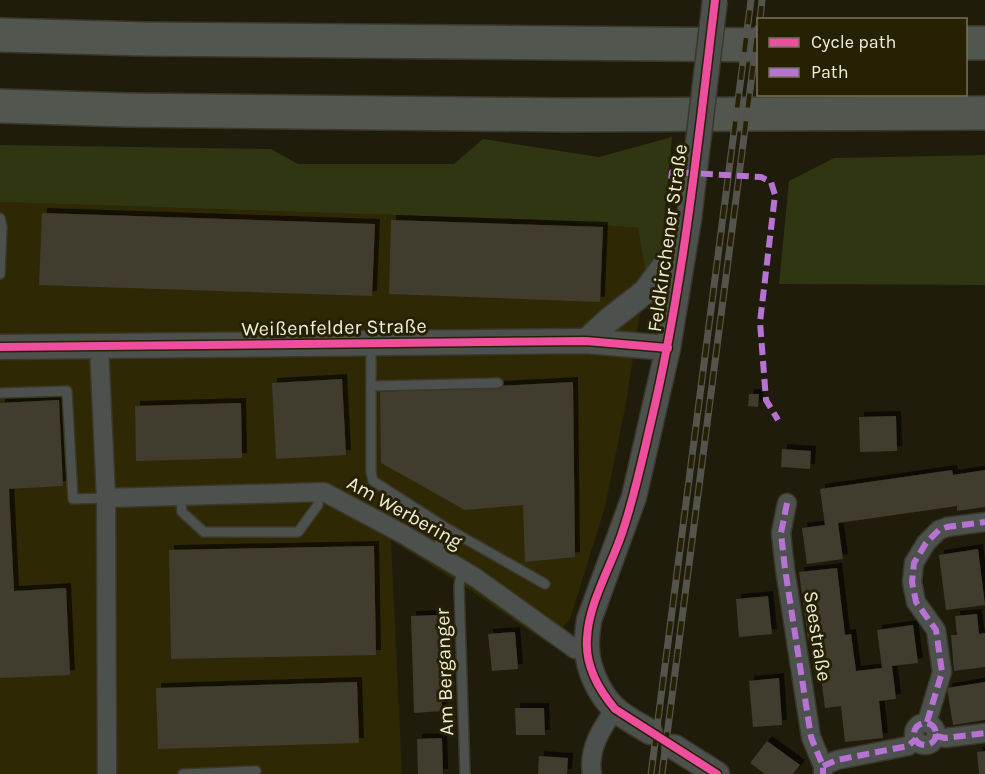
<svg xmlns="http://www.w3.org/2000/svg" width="985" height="774" font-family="Karla,sans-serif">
<defs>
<filter id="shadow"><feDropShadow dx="5" dy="-5" stdDeviation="0" flood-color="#0009"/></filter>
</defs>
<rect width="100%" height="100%" fill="#1f1c0c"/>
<polygon fill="#2f2804" points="0,202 542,220 639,228 646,274 626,403 605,507 570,619 549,644 471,591 391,540 402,774 0,774"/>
<g fill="#303512">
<polygon points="672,137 662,244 646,274 638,228 542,220 0,202 0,145 271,149 298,164 454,164 483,139 599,157"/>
<polygon points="985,155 985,285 779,284 789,181 834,158"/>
</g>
<g fill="#403c2d" filter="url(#shadow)">
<polygon points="42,213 375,224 372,296 39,285"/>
<polygon points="391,220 603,227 600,302 389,294"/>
<polygon points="342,379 346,455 276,459 272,383"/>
<polygon points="573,382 575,557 525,562 523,505 465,510 381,463 380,392"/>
<polygon points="749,394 759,394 758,407 748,406"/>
<polygon points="59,400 63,486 9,489 14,591 66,588 70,675 0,678 0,403"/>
<polygon points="241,403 242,458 136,461 135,406"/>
<polygon points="896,416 897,451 860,452 859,417"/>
<polygon points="782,449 811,451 810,469 781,467"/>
<polygon points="952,470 953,475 985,470 985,507 957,511 957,506 838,523 843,559 807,564 802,528 825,525 820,489"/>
<polygon points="374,546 376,655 171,659 169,550"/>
<polygon points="978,549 985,605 946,610 939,555"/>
<polygon points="837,568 845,635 851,634 856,671 882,668 877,630 913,625 918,663 892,666 896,699 879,701 883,738 845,742 841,706 825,708 816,638 808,640 799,572"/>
<polygon points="768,596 772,634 739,637 736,599"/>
<polygon points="977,614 979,634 985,633 985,667 954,671 951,635 957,635 955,616"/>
<polygon points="438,615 442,711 414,713 411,616"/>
<polygon points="515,632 518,669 492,671 488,634"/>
<polygon points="779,678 782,725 753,727 749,681"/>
<polygon points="357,682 359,743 158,749 156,688"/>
<polygon points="985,682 985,720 953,725 947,688"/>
<polygon points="515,708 544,708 545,735 516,735"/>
<polygon points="442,738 443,774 418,774 417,739"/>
<polygon points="767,741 800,765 793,774 765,774 750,763"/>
<polygon points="985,751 985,774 979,774 977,752"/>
<polygon points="539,756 568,758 567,774 538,774"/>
</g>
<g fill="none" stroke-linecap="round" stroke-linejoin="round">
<defs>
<g id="service">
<polyline points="0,218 2,227 0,274"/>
<polyline points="371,345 371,386"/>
<polyline points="498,383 371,386 371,472 373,481 448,529 545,584"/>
<polyline points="0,393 67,391 73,499 106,498"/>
<polyline points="180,496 182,512 204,532 298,532 318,505 318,493"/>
<polyline points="434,553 448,529"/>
<polyline points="462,570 459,586 465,774"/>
<polyline points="183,774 256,771"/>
</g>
<g id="minor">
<polyline points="99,346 106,498 107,774"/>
<polyline points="106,498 324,492 403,534 476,578 575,649 587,650"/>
<polyline points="787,503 781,533 785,569 811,737 823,766 823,774"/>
<polyline points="927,722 942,672 936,630 916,602 912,582 914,563 926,543 939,530 947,527 985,522"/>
<circle cx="925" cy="734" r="11"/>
<polyline points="936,736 945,738 985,733"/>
<polyline points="823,766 837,760 908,746 916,739"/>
<path d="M592,774C588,749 601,729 615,709"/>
</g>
<g id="tertiary">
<polyline points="586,341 609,320 645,292 670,258 680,238"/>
<polyline points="0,347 586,341 668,348"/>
<path d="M650,732C638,724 624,718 614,708C599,694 588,669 587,649C586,639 588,630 589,620L634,497L668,348L689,219"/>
<polyline points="674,747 717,774"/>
</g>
<g id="motorway">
<polyline points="0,35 144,39 758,45"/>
<polyline points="966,43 985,43"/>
<polyline points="0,106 127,110 564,115 985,113"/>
</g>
</defs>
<use href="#service" stroke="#3b382b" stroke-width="12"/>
<use href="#minor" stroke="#3b382b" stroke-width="21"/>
<use href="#tertiary" stroke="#3b382b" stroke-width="27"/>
<use href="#motorway" stroke="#3b382b" stroke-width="36"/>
<use href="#service" stroke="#4d514d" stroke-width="9"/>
<use href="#minor" stroke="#4d514d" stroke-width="18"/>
<use href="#tertiary" stroke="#4d514d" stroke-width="24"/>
<use href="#motorway" stroke="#51564f" stroke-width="33"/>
<defs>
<g id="rail">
<polyline points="760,20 762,0"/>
<polyline points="651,774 751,0"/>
<polyline points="662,774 758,28"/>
</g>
</defs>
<use href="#rail" stroke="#54544c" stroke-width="7"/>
<use href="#rail" stroke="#272104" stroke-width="4.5" stroke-dasharray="14" stroke-linecap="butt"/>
<defs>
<polyline id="tertiary-bridge" points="689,219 715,0"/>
</defs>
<use href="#tertiary-bridge" stroke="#3b382b" stroke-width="27" stroke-linecap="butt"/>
<use href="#tertiary-bridge" stroke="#4d514d" stroke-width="24"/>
<g stroke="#b673d3" stroke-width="6" stroke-dasharray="12 6" stroke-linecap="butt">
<polyline points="671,179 672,172 761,177 771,182 775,195 760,322 766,400 778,420"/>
<polyline points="787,503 781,533 785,569 811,737 823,766 823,774"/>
<polyline points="927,722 942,672 936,630 916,602 912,582 914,563 926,543 939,530 947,527 985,522"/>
<circle cx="925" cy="734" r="11"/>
<polyline points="936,736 945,738 985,733"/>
<polyline points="823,766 837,760 908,746 916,739"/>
</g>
<defs>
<g id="cycleway">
<path d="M715,0C698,141 684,283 651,422C642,460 634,499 621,536C610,568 588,605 587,639C585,665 599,690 615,709L717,774"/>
<polyline points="0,347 586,341 668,348"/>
</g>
</defs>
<use href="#cycleway" stroke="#272104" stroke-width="11"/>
<use href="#cycleway" stroke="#ef4d9e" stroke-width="8"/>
</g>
<g text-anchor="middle" stroke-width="6" stroke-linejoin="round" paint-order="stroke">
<g font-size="20" fill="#f0ecdb" stroke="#272104">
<text transform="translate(667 238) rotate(-82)" y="7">Feldkirchener Straße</text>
<text transform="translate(334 327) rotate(-1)" y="7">Weißenfelder Straße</text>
<text transform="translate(405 512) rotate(29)" y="7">Am Werbering</text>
<text transform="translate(818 636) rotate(81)" y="7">Seestraße</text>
<text transform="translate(444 672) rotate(-92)" y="7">Am Berganger</text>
</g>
</g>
<rect x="757" y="18" width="210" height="78" fill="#272104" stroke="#77725a" stroke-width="1.5"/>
<rect x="769" y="38" width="30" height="9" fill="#ef4d9e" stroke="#77725a" stroke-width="1.5"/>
<text x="811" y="48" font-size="18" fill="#f0ecdb">Cycle path</text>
<rect x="769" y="68" width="30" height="9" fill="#b673d3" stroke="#77725a" stroke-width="1.5"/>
<text x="811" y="78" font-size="18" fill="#f0ecdb">Path</text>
</svg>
